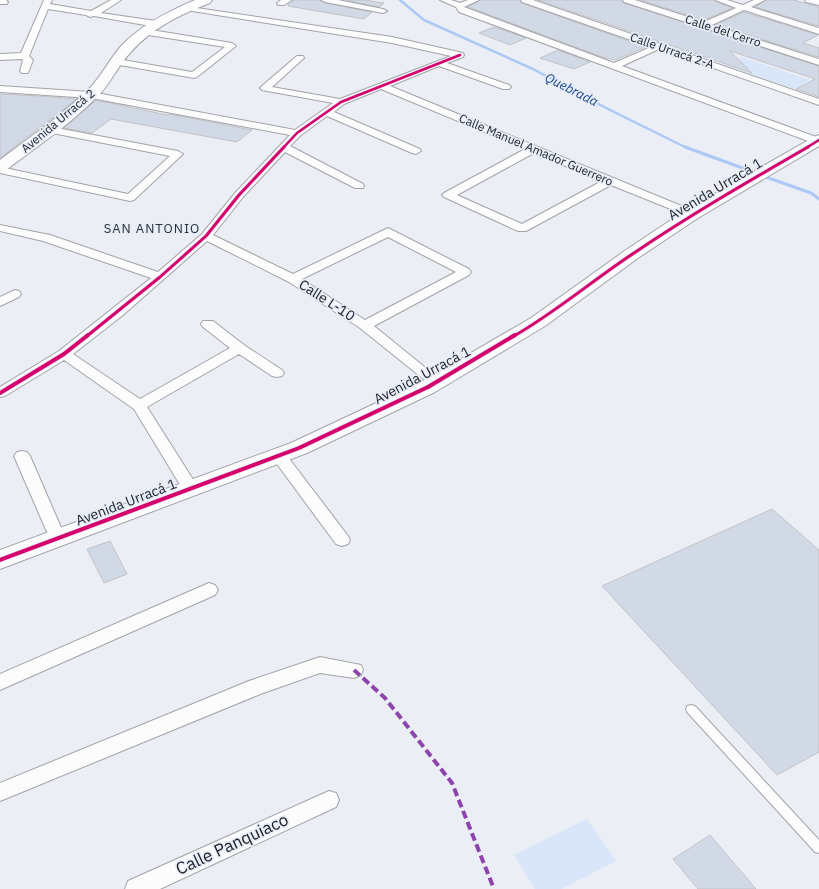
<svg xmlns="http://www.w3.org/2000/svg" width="819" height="889" font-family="'IBM Plex Sans',sans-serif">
<rect width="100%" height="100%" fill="#ebeef4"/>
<g fill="#d9e5f8">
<polygon points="742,57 810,80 794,89 724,65"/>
<polygon points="587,819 616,861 561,889 535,889 514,855"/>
</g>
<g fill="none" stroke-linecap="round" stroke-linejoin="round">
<polyline stroke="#acc8f5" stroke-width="2.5" points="400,0 424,20 533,69 608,109 687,148"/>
<g stroke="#acc8f5" stroke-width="3">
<polyline points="685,147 748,170"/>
<polyline points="763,176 811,193 819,199"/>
</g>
</g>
<g fill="#d2d9e6" stroke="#c1c3c7">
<polygon points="293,0 320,0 325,3 372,12 364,19 288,6 288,4"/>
<polygon points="346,0 364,0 384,3 379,7"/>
<polygon points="480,0 520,0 522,3 645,47 615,60 602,57 468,7"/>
<polygon points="538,0 622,0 624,3 819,66 819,97 796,89 815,79 730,51 752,73"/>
<polygon points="640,0 714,0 732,8 704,20"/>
<polygon points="766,0 794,0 819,7 819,26 755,7"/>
<polygon points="744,12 818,35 803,43 819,48 819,57 716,25"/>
<polygon points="494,27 526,38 510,45 479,33"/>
<polygon points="558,50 590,62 574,69 540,58"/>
<polygon points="0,94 38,96 77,99 0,158"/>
<polygon points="96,100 167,115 169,114 252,130 237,142 111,119 92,133 64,128"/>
<polygon points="772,509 819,550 819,752 777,775 602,586"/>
<polygon points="110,541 127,574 104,583 87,549"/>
<polygon points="710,835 756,889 698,889 673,859"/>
</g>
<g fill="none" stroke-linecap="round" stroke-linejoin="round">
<defs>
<polygon id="lane" points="691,705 695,706 819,840 819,853 815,852 687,712 686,709 687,706"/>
<g id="street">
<polygon points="0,0 6,0 8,2 7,4 0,4"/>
<polygon points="44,0 52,0 50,4 91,11 111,0 121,0 101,13 156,21 160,24 156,27 94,16 90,17 86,15 48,9 29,56 33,60 28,73 22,73 20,71 23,60 22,59 0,60 0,54 21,53"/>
<polygon points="281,0 292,0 284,5 278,5 277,3"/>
<polygon points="321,0 338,0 383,9 387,11 383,13 325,2"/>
<polygon points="440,0 451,0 460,3 468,0 479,0 464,7 614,63 651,47 522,2 521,0 533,0 819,99 819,105 659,49 622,66 819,138 819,145 459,12 456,7"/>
<polygon points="623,0 635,0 704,22 736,8 715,0 727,0 743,5 754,0 765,0 751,7 819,28 819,34 744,10 712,25 819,59 819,65 624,2"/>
<polygon points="805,0 819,0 819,5 806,2"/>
<path d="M183,6L392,37L463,53L464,55L463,57L447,63L509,85L511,87L509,89H503L439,66L390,86L696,212L698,214L696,216H688L611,185L526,231H518L444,197L442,195L444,193L525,149L381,89L344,104L334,112L420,149L421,151L416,154L412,153L327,116L301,135L290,146L363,184L364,186L363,188H355L285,152L243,197L213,235L293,274L388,228L469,269L471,272L469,275L374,326L443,382L441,385L436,386L431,385L360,328L289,282L207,241L123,315L73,354L140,399L230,348L203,327L201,324L203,321H213L244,345L282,370L284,373L282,376L277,377L272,376L239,354L147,407L199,489L197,493L191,494L185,493L134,409L64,360L5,396L0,397V387L59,351L151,278L43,241L0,231V225L50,235L158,272L202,234L235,193L290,135L91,98L0,92V86L91,92L295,130L333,103L262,90L260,88L262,86L297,56H303L304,58L272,87L340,99L451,56L392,43L186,10L182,8ZM534,153L602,181L522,224L457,195ZM388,237L456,272L365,320L302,279Z"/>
<polygon points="145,29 232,43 236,46 197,77 194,78 114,64 112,62 117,59 192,72 225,47 142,34 141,32"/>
<polygon points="51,127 178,151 183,154 134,200 130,201 0,173 0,167 128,194 170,156 47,132 46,130"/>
<polygon points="15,290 19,291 21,294 19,297 0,306 0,297"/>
<polygon points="22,451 27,452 30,456 66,539 64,543 58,545 52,543 50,539 14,456 17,452"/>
<polygon points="279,451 284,452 348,536 350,540 348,544 342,546 336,544 274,460 271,456 274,452"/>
<polygon points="209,583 215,585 218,590 215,595 0,690 0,674"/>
<polygon points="320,657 361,665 363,670 361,675 354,678 320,673 263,693 0,801 0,783 249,681"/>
<polygon points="329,791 336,793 339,800 336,807 160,889 125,889 128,881"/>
</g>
<g id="secondary">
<path d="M195,0H212L210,3C181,14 152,28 131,52C118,65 111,83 98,96C70,124 37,147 6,170L0,172V160C30,137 61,116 88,90C101,77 109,60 121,46C141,25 169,11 195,0Z"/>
<polygon points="819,135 819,146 698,218 638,258 545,326 435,392 307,453 0,569 0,550 291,443 421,382 531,318 626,250 686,210 814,137"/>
</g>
</defs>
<use href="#lane" stroke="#a1a3a7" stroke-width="2"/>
<use href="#street" stroke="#a1a3a7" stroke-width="2"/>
<use href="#secondary" stroke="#a1a3a7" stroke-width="2"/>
<use href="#lane" fill="#fcfcfd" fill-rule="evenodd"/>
<use href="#street" fill="#fcfcfd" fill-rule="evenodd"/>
<use href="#secondary" fill="#fcfcfd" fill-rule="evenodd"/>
<polyline stroke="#8e44ad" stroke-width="4" stroke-dasharray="8 4" stroke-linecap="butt" points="354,670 385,698 452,783 494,889"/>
<defs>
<g id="cycleway-far2">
<polyline points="283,148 297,133 341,102 460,55"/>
<polyline points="806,148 819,140"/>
</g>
<g id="cycleway-far1">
<polyline points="87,336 160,277 206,236 239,195 284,147"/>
<path d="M514,336C556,312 593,280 634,253C690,215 749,181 808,147"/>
</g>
<g id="cycleway">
<polyline points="0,393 64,354 88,335"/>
<polyline points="0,560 299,448 428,387 515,335"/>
</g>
</defs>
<use href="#cycleway-far2" stroke="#e7edf8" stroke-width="4"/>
<use href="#cycleway-far1" stroke="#e7edf8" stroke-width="5"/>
<use href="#cycleway" stroke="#e7edf8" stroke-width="6"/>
<use href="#cycleway-far2" stroke="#d6006c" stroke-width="2.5"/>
<use href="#cycleway-far1" stroke="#d6006c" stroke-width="3"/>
<use href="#cycleway" stroke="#d6006c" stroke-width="4"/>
</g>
<g text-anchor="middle" stroke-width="3.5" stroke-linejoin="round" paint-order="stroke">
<g font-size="12" fill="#1c1e22" stroke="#e7edf8">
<text transform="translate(723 31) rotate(18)" y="4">Calle del Cerro</text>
<text transform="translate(672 51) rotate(19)" y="4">Calle Urracá 2-A</text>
<text transform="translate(58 121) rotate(-40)" y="4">Avenida Urracá 2</text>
<text transform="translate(536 150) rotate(23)" y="4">Calle Manuel Amador Guerrero</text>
</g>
<g font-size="13" font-style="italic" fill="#18448b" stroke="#e7edf8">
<text transform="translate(572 89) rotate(27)" y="5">Quebrada</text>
</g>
<g font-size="13" letter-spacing="1" fill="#2c3139" stroke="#e7edf8">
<text x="152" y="233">SAN ANTONIO</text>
</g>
<g font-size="14" fill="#1c1e22" stroke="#e7edf8">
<text transform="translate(715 189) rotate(-31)" y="5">Avenida Urracá 1</text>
<text transform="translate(327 300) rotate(33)" y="5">Calle L-10</text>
<text transform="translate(422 375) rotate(-28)" y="5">Avenida Urracá 1</text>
<text transform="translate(126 502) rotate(-21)" y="5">Avenida Urracá 1</text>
</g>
<g font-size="17" fill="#1c1e22" stroke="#e7edf8">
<text transform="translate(232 844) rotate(-25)" y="6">Calle Panquiaco</text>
</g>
</g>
</svg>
